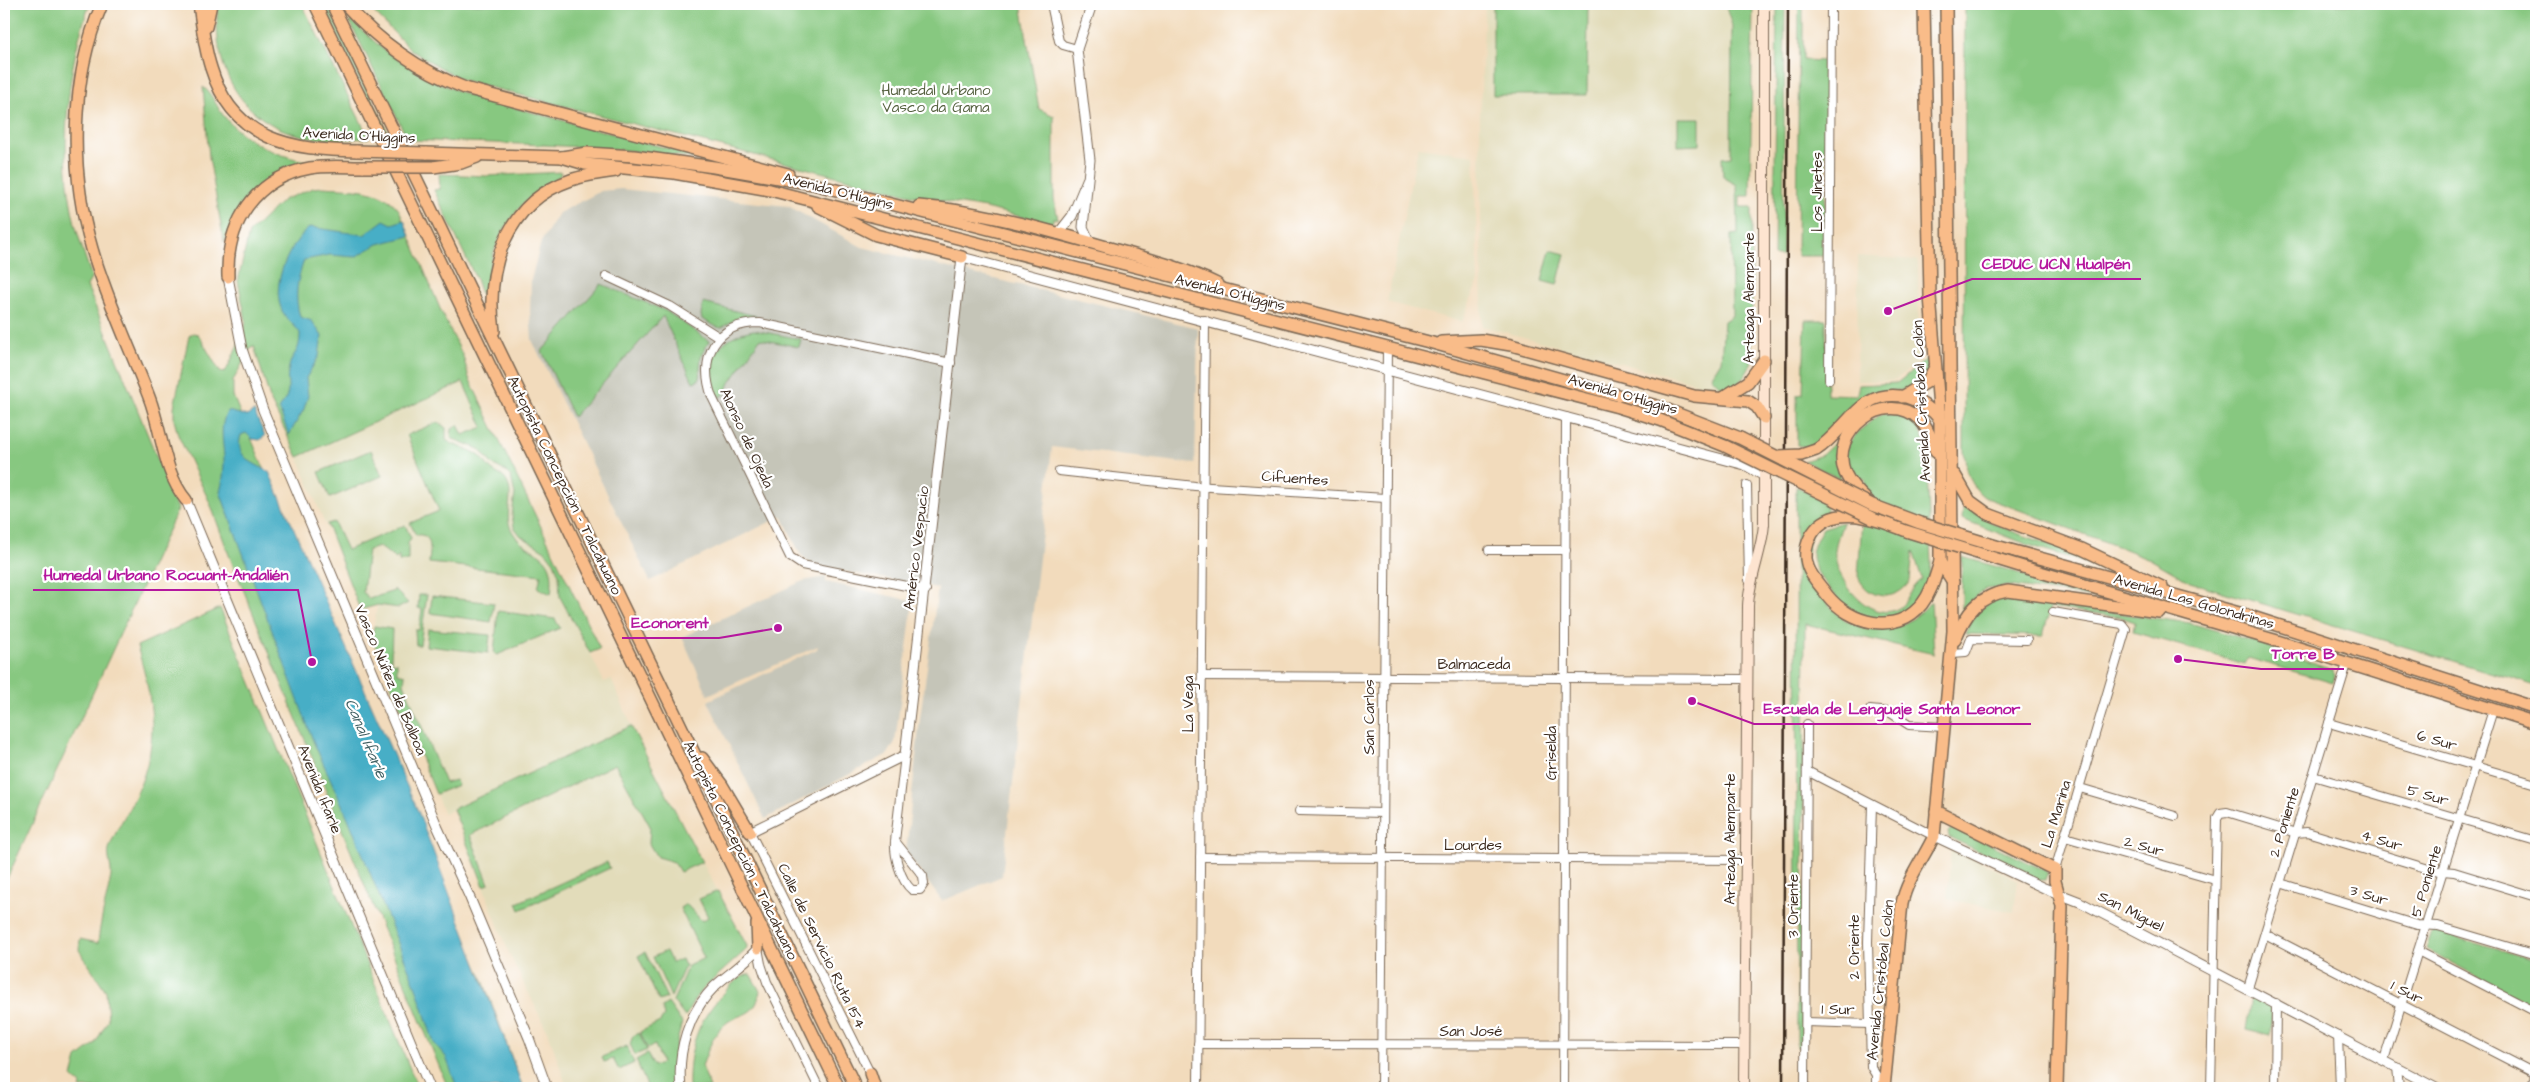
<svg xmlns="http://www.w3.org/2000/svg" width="2540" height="1092" font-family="'Architects Daughter',sans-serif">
<rect width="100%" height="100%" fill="#fff"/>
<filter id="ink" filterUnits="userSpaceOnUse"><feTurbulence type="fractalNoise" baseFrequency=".02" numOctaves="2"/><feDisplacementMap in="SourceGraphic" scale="10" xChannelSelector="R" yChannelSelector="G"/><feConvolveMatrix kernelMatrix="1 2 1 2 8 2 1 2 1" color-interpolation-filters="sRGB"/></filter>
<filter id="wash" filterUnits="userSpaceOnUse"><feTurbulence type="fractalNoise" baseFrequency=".0096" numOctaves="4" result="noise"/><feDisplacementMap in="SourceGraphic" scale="20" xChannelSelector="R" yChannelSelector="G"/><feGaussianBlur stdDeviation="1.12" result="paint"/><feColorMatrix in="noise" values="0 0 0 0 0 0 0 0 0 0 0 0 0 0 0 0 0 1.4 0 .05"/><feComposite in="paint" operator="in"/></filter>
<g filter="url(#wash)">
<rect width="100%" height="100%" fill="#f2dbbc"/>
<g fill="#e2dcba">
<polygon points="1485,4 1753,4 1750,196 1740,196 1740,207 1752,207 1752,362 1726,391 1482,326 1480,114"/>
<polygon points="1418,147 1474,155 1478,281 1462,322 1387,302"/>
<polygon points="1858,256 1918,260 1919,362 1894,381 1857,381"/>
<polygon points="469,378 600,649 590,653 604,682 611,679 643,751 747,946 742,954 712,979 696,997 682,1023 676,1045 675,1088 567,1088 550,1037 509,953 453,810 444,814 372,638 377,606 360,610 298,457"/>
<polygon points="1951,850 1958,850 2018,880 2014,912 1947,899"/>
</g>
<g fill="#c5c5b8">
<polygon points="621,189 788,206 862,247 1198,328 1195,464 1052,447 1002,876 942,901 906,853 920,718 938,588 813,566 800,554 782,516 650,581 532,340 530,312 531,280 541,242 559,213 601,191"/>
<polygon points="826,577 826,582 913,601 895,742 888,754 765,819 708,701 817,649 818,646 708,695 682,637 803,581"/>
</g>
<g fill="#87c880" stroke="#61794f">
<path d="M4,4H90C68,59 60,145 71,204C75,229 84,254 92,277L87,286L178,509L4,885Z"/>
<path d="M218,4H302L369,138C349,139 328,141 308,137C241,125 211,68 218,4Z"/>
<polygon points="322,4 327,4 393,143 389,143"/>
<polygon points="366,4 1021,4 1039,109 1054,116 1054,199 1058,219 1054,218 1051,224 985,208 914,196 462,80 412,51"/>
<polygon points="1493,4 1588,4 1587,95 1493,95"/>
<path d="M1725,4H1753L1750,196H1740V207H1752V362C1746,376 1740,384 1726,391L1711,377L1721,361L1724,321L1732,316L1731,235L1738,234L1737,185L1723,177L1722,158L1731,157L1732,26Z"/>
<polygon points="1777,4 1785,4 1783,256 1774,256"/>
<polygon points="1799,4 1803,4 1803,60 1826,61 1825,256 1797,256"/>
<path d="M1965,4H2536V686L2190,582L2150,559L2122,548L1984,497C1970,486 1966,469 1964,451Z"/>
<path d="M352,21L384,50L426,77L467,95L719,162C616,145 513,144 408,140L350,22Z"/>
<path d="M203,87C211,92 217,107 223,115C246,144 278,156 313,163L241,207L224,242L209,157Z"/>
<polygon points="1678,118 1700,118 1700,145 1678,146"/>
<path d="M561,172L560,176C513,202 485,247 487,301L484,304L476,279L434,190L440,189L439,174L486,176Z"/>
<path d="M322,187C350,189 381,186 399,210L441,311L463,356L469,378L600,649L590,653L560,597L559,575L554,562L545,551L521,536L514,527L512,515L515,494L511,477L505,471L492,464L479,449L451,438L452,429L458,425L463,435L483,427L463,382L298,457L271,402L254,346L251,347L233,381V396L483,980L523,1088H448L229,555L210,503L178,435L174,420V407L189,336L193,333L198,334L220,372L223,373L227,369L244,332L246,320L238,281L249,233L283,200L313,188Z"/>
<polygon points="1550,250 1565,254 1557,285 1542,281"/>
<polygon points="601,284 666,311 709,341 701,357 699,380 693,382 663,316 573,417 542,351"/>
<polygon points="703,303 756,316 739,317 721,328 717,327 702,319 701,315"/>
<path d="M1805,320H1826L1827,394L1857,395L1859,385L1897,383L1933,354C1931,371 1920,386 1903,390C1896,391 1887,390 1880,392C1871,395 1857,403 1850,409C1834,422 1824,454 1797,445V395L1803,394Z"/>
<path d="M754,330L801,339L799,347L760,339L727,387L728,391L719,398C699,365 718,335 754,330Z"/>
<path d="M1882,414C1909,415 1915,419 1926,444L1931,564C1927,595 1917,611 1886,618C1877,619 1864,619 1856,614C1844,607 1834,595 1826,584C1820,577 1813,566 1812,557C1812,546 1818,536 1823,528L1843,522C1840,533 1834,544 1835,556C1837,580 1867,620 1895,610C1909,605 1908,587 1922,579L1913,551L1910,581C1896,603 1867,600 1858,576L1865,479L1858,478C1855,474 1848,468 1846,462C1839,443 1869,422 1882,414Z"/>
<path d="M438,422L446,428V440C455,447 467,448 477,454C484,458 486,466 493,471C497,474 502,475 505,479C517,495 502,514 512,531C527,558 558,546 551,594L538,588L541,575L429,563C430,551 434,533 416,535L410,523L439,511L407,435Z"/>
<polygon points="1839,439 1835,459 1840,479 1804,461 1822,455"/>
<polygon points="371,450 382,476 330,498 319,472"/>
<path d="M1796,486L1825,502L1828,514L1812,527L1804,571C1815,585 1826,604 1840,616C1871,640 1909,630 1931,601L1934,654L1805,624L1802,1049L1797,1048Z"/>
<path d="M1964,502C1992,532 2048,541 2086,557C2098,562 2109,568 2121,574L2026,544L1962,519Z"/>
<polygon points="334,522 347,550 405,525 411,538 408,543 408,561 399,561 399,556 396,559 380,547 368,550 363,592 369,599 394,591 394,589 408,603 399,608 378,605 360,610 327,524"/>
<polygon points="1962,557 2114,600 2009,586 1986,589 1962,609"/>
<polygon points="419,595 427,595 420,645 416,645 415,630 419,630 422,609 418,608"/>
<polygon points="432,596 494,603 491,622 430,613"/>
<path d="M2001,597L2190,623L2263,644L2282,654L2333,670L2335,676L2333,683L2248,658L2245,664L2133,632L2135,622L2120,617L2050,608L2043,636L1965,634C1972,616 1982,603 2001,597Z"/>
<path d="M220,608L418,1088H80L81,1085L72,1077L77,1058L95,1044L108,1020L106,991L79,950L80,939L98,943C100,920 107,899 111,876C112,867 107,858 109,849C115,831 128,812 136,795C161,740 153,701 137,646Z"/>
<polygon points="498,611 555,619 560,628 497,655 494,653"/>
<polygon points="374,626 392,629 391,662 397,663 397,673 405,675 404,684 445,783 455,780 458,785 436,794 372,638"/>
<polygon points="428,629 490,635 488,653 426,646"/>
<polygon points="631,726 702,862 680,872 674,862 657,857 649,844 650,826 615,764 470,835 489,884 484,886 453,809"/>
<polygon points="1955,827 2046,871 2048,874 2046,880 2038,880 1949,837 1948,832"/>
<polygon points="607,862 610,868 520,910 517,903"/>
<polygon points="718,891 747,946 746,950 707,985 696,997 685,1017 673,1001 688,966 704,958 680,908 686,904 702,921 708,917 699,899"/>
<polygon points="2432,931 2536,960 2536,1008 2426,949"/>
<polygon points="666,951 672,963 682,959 685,966 671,997 653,957"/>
<polygon points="645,952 667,998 659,1001 638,956"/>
<path d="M750,974L760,991C755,1021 738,1010 722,1027C712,1037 707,1053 702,1066L710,1088H689C688,1049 697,1020 725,992C731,984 740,976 750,974Z"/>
<polygon points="2251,997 2270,1006 2272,1013 2271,1036 2246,1030"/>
<polygon points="668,1003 682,1023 676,1045 675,1088 648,1088 636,1060 647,1054 654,1066 662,1063 655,1045 647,1048 640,1032 660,1022 664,1016 662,1007"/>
<polygon points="639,1033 647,1050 635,1055 630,1044 633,1036"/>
<polygon points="627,1046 634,1063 619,1070 613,1059 604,1062 602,1057"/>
</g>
<g fill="#47aec6" stroke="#416c72">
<path d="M384,220L392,224L404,220L410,236L378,244L355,257L330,255L304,260C297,281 294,296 300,317L312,321L322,336L319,356L306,378L308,396L304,409L289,435L279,409C295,387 284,387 289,367C293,351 300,354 300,333C294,324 284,318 281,308C271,282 290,243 310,227L364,235Z"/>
<path d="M228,411L247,416L254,411L265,436L260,440L252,439L246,433L241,435C234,458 253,462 269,472L418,811L523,1088H457L446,1057L434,1043L417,990L348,818L314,743L220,492C223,481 224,471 224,460C224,445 218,425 228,411Z"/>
</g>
</g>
<g filter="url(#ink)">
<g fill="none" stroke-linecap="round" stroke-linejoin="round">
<defs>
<g id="minor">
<polyline points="1051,4 1059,41 1063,45 1077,49"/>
<polyline points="1082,4 1091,7"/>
<polyline points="606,276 670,306 719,337"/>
<polyline points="1829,380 1831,4"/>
<polyline points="1059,471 1195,486 1385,498"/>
<polyline points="1747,485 1749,580"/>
<polyline points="1489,550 1566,550"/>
<path d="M926,590L802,565L790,557L712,397C698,357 715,323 760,323L951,363"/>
<polyline points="2053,612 2122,624 2126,629 2055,870"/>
<polyline points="1952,653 1966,652 1971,639 2027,640"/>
<polyline points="1202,676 1747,679"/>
<polyline points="1870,710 1889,712 1909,725 1944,727"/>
<polyline points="2329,723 2536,784"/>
<polyline points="1807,771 1934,836"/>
<polyline points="2313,776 2536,841"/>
<polyline points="2080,788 2175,816"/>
<polyline points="1872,805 1868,942 1871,1067 1876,1075 1876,1088"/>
<polyline points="1299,811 1383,813"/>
<polyline points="750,832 870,1073"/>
<polyline points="2065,837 2215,880"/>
<path d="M895,841L923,876L924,884L920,890H912C900,880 894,855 895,841L905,755"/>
<polyline points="1200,857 1745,860"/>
<polyline points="2280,883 2417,925 2438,926 2536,955"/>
<polyline points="2265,934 2536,1074"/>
<polyline points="758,948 761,964 767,982 819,1088"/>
<polyline points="2418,951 2536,1012"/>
<polyline points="2248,988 2347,664"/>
<polyline points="1806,1022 1869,1024"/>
<polyline points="2338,1036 2340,1088"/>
<polyline points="1198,1044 1744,1045"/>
<polyline points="2384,1060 2493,710"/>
<polyline points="2397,1067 2399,1088"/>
<polyline points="1198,1088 1205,320"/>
<polyline points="1381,1088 1387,347"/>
<polyline points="1563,1088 1566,417"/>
<polyline points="1805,1088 1807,724"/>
<polyline points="2211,1088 2217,818 2220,813 2227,812 2296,833 2307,832 2432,870 2454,872 2536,897"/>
<polyline points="2275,1088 2276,1003"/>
<polyline points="2531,1088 2536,1074"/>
</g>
<g id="tertiary">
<polyline points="1058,234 1072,216 1087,180"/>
<polyline points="1090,242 1083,227 1090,160 1077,49 1092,4"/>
<polyline points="228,277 242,349 263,410 438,828 470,898 529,1038 547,1088"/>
<polyline points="186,500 430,1088"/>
<polyline points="750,832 905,755 962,257 1745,465 1764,476"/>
<polyline points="1934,836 2044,888 2080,902 2436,1088"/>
<path d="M681,1088C677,1051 688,1013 715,986C729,973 746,963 758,948"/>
</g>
<path id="secondary" d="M1744,1088L1748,606C1749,578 1762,552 1764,524V4"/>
<g id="primary">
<path d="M102,4C70,80 69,170 92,249C107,300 130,348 149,397C162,430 163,472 186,500"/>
<path d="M199,4C202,25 204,47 211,68C233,141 292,150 357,151"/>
<polyline points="315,4 839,1088"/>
<polyline points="332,4 856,1088"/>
<path d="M345,4C379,42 418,70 465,88L788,174"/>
<polyline points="1924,4 1930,296 1940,420 1940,562 1953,582"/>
<polyline points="206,27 211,4"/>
<polyline points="426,153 562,157 587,153 634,156 714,167 813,184 1429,342 1660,407 1740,438"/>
<polyline points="562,157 585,164 674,173 770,190 1618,407"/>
<polyline points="433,167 461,163 477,157"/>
<polyline points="818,206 876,235 962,257"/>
<path d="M919,206C987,212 1055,232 1120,251C1153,260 1186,269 1217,284"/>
<path d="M228,277C226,223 255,178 310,168C328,165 347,167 364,167"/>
<path d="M494,331C485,269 506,202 571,180C585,175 601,173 616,171"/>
<polyline points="1441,342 1481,340 1511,345 1694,396 1748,401 1757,407 1764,418"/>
<polyline points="1902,397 1927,382 1935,367"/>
<polyline points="1722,398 1748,382 1764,360"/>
<path d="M1816,450C1848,430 1859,387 1906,397C1920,401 1932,409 1941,421"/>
<polyline points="1955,475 1970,501 1988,514 2082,549 2162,587"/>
<path d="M1869,502C1860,494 1850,484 1845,473C1828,432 1885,388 1919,419C1928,427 1932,441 1936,452"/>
<path d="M1909,532C1881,521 1833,500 1812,534C1806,544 1804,556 1808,567C1812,578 1821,586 1827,595C1850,624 1896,636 1922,604C1932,591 1935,577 1940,562"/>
<polyline points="1996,546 2243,614 2536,708"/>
<polyline points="2023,567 2274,640 2536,723"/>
<path d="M1955,640C1965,614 1979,595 2008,591L2159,612"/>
<polyline points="702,758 722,785 750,832"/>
<polyline points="1936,811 2055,870 2055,881 2062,906 2057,1088"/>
<polyline points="757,924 758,948"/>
<polyline points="870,1073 875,1088"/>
<path d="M1884,1088L1902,903C1907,879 1924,858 1934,836L1953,631L1946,4"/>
</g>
</defs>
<use href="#minor" stroke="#7b6855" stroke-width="10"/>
<use href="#tertiary" stroke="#7b6855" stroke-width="11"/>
<use href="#secondary" stroke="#7b6855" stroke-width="12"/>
<use href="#primary" stroke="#7b6855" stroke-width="14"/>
<use href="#minor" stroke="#fff" stroke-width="8"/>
<use href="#tertiary" stroke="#fff" stroke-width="9"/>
<use href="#secondary" stroke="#fde4d0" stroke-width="10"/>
<use href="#primary" stroke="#f9bc89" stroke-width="11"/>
<polyline stroke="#3b2a1e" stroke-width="2.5" points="1783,1088 1788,4"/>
<defs>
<g id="primary-bridge">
<polyline points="357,151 426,153"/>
<polyline points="364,167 433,167"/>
<polyline points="1618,407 1660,420 1725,446 1872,518"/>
<polyline points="1740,438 1872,505 1920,523 1996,546"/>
<polyline points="1779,456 1801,455 1816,450"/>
<polyline points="1909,532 2023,567"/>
</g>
</defs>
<use href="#primary-bridge" stroke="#7b6855" stroke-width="14" stroke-linecap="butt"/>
<use href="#primary-bridge" stroke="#f9bc89" stroke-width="11"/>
</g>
</g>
<g text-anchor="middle" stroke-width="4.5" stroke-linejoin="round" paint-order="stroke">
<g font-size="15" fill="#566140" stroke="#fff">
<text x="936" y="95">Humedal Urbano<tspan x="936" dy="17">Vasco da Gama</tspan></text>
</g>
<g font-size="15" fill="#3b2a1e" stroke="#fff">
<text transform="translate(359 135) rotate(3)" y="5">Avenida O'Higgins</text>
<text transform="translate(838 191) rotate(14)" y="5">Avenida O'Higgins</text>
<text transform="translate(1817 192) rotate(-90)" y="5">Los Jinetes</text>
<text transform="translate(1230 292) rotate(14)" y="5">Avenida O'Higgins</text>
<text transform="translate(1749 298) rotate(-90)" y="5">Arteaga Alemparte</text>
<text transform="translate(1623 394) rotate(16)" y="5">Avenida O'Higgins</text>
<text transform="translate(1921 401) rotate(-93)" y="5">Avenida Cristóbal Colón</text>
<text transform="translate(747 438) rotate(65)" y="5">Alonso de Ojeda</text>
<text transform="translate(1295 478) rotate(4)" y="5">Cifuentes</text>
<text transform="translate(565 485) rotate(64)" y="5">Autopista Concepción - Talcahuano</text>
<text transform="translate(916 548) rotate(-83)" y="5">Américo Vespucio</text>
<text transform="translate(2194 601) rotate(16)" y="5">Avenida Las Golondrinas</text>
<text x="1474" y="669">Balmaceda</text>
<text transform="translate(391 680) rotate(67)" y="5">Vasco Núñez de Balboa</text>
<text transform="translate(1188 704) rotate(-90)" y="5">La Vega</text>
<text transform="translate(1369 717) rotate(-90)" y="5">San Carlos</text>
<text transform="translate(2437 740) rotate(16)" y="5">6 Sur</text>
<text transform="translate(1551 753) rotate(-90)" y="5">Griselda</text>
<text transform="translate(320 789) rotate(68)" y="5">Avenida Ifarle</text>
<text transform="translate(2428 795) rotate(16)" y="5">5 Sur</text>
<text transform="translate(2056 814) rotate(-73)" y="5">La Marina</text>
<text transform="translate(2284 822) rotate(-73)" y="5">2 Poniente</text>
<text transform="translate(1730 839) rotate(-90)" y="5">Arteaga Alemparte</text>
<text transform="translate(2382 840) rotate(17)" y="5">4 Sur</text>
<text x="1473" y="850">Lourdes</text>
<text transform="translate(2144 846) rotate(16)" y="5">2 Sur</text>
<text transform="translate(741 850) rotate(64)" y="5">Autopista Concepción - Talcahuano</text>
<text transform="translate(2426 881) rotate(-73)" y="5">5 Poniente</text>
<text transform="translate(2369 895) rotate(17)" y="5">3 Sur</text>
<text transform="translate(1793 906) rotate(-90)" y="5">3 Oriente</text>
<text transform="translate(2131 911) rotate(27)" y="5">San Miguel</text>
<text transform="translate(822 946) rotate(64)" y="5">Calle de Servicio Ruta 154</text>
<text transform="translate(1854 947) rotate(-90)" y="5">2 Oriente</text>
<text transform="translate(1880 980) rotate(-84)" y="5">Avenida Cristóbal Colón</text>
<text transform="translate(2407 992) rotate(27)" y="5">1 Sur</text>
<text transform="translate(1838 1009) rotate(1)" y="5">1 Sur</text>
<text x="1471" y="1036">San José</text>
</g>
<g font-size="16" font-style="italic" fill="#405f61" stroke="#fff">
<text transform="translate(367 738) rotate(67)" y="6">Canal Ifarle</text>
</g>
</g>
<path fill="none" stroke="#b5179e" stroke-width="2" d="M1888 311L1972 279H2141M312 662L298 590H33M778 628L719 638H622M2178 659L2261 669H2344M1692 701L1754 724H2031"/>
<g fill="#b5179e" stroke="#fff" stroke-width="2">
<circle cx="1888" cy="311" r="5"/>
<circle cx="312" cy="662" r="5"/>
<circle cx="778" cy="628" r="5"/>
<circle cx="2178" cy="659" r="5"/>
<circle cx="1692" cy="701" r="5"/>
</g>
<g font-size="16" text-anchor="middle" font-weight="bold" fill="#b5179e" stroke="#fff" stroke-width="4.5" stroke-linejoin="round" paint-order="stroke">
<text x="2056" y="269">CEDUC UCN Hualpén</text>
<text x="166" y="580">Humedal Urbano Rocuant-Andalién</text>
<text x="670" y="628">Econorent</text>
<text x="2303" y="659">Torre B</text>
<text x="1892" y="714">Escuela de Lenguaje Santa Leonor</text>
</g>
<rect width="2540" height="1092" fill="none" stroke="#fff" stroke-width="20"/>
</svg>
